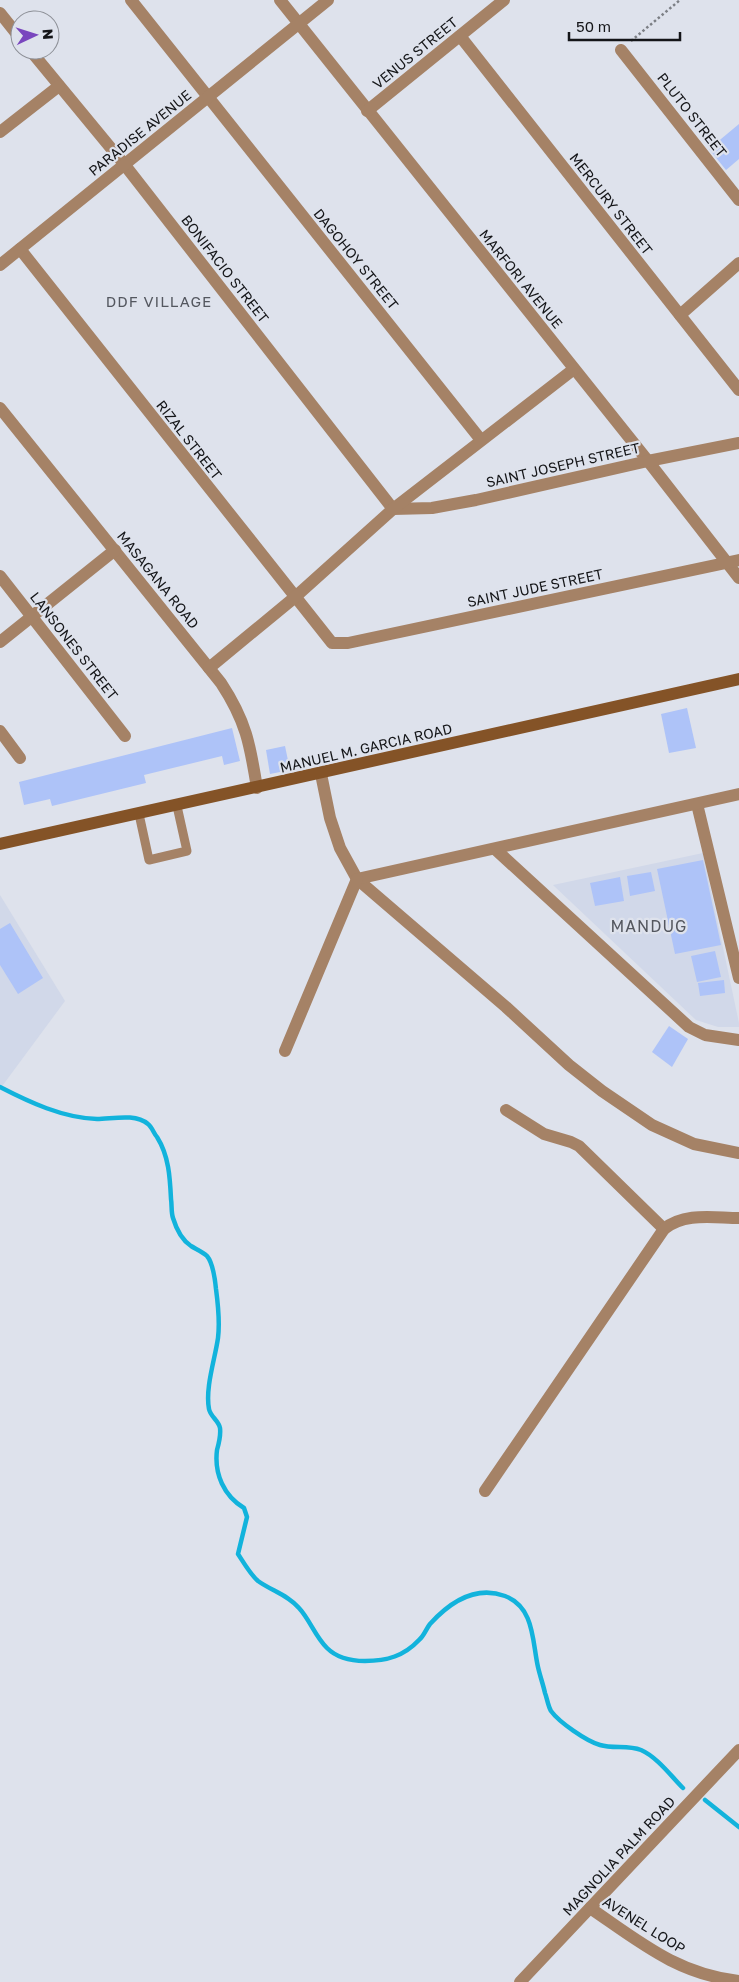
<svg xmlns="http://www.w3.org/2000/svg" width="739" height="1982" font-family="'Golos Text',sans-serif">
<rect width="100%" height="100%" fill="#dee2ec"/>
<g fill="#d1d8e9">
<polygon points="703,853 739,1023 739,1027 718,1027 696,1020 553,885"/>
<polygon points="0,895 65,1001 0,1089"/>
</g>
<g fill="none" stroke-linecap="round" stroke-linejoin="round">
<g stroke="#12b3dc" stroke-width="4.5">
<path d="M0,1087C29,1102 63,1118 97,1119C112,1119 135,1113 148,1124C152,1127 154,1134 157,1137C169,1156 170,1178 171,1199C172,1205 171,1212 173,1218C176,1228 182,1240 191,1246C196,1249 203,1252 207,1256C213,1263 215,1279 216,1289C218,1304 220,1322 218,1338C215,1359 205,1388 209,1409C210,1416 219,1421 220,1428C221,1436 219,1443 217,1450C214,1474 224,1496 244,1508L247,1517L238,1554C244,1563 250,1574 258,1581C272,1591 288,1595 299,1608C310,1620 315,1636 327,1648C337,1658 352,1661 365,1661C387,1661 404,1656 419,1640C424,1636 426,1629 430,1624C450,1602 475,1585 505,1596C535,1608 532,1641 538,1667C540,1676 543,1684 545,1693C547,1698 548,1706 551,1711C559,1722 586,1741 600,1745C613,1749 628,1745 641,1750C657,1757 671,1776 683,1788"/>
<polyline points="705,1800 739,1827"/>
</g>
</g>
<g fill="#aec3f8">
<polygon points="739,124 739,159 726,170 709,149"/>
<polygon points="687,708 696,748 669,753 661,714"/>
<polygon points="232,728 240,761 224,765 222,756 144,775 146,783 52,806 50,799 24,805 19,782"/>
<polygon points="285,746 290,770 270,774 266,750"/>
<polygon points="703,860 721,945 675,954 657,869"/>
<polygon points="651,872 655,891 630,896 627,876"/>
<polygon points="620,877 624,901 595,906 590,883"/>
<polygon points="10,923 43,978 18,994 0,965 0,929"/>
<polygon points="715,951 721,977 697,982 691,956"/>
<polygon points="724,980 725,993 700,996 698,983"/>
<polygon points="669,1026 688,1039 672,1067 652,1052"/>
</g>
<g fill="none" stroke-linecap="round" stroke-linejoin="round">
<polyline stroke="#7c7f85" stroke-width="2.5" stroke-dasharray="2.5 2.5" stroke-linecap="butt" points="631,41 680,0"/>
<polyline stroke="#a58266" stroke-width="9" points="139,814 149,860 187,851 177,806"/>
<g stroke="#a58266" stroke-width="12">
<polyline points="131,0 481,440"/>
<polyline points="280,0 648,461 739,578"/>
<polyline points="0,13 20,38"/>
<polyline points="460,36 739,390"/>
<polyline points="30,50 124,164 393,509"/>
<polyline points="621,50 739,200"/>
<polyline points="367,111 504,0"/>
<polyline points="0,132 59,86"/>
<polyline points="20,249 332,643 348,643 739,560"/>
<polyline points="0,265 328,0"/>
<polyline points="680,315 739,263"/>
<path d="M0,408L221,683C246,721 250,744 257,788"/>
<polyline points="393,509 432,508 476,500 648,461 739,443"/>
<polyline points="0,576 125,736"/>
<polyline points="0,642 115,550"/>
<polyline points="209,668 294,598 393,509 574,369"/>
<polyline points="0,731 20,758"/>
<polyline points="321,774 330,818 340,848 357,879 506,1007 569,1065 602,1091 652,1125 694,1144 739,1153"/>
<polyline points="697,804 739,978"/>
<polyline points="495,849 689,1027 705,1035 739,1040"/>
<polyline points="357,879 739,794"/>
<polyline points="285,1051 357,879"/>
<polyline points="506,1110 544,1134 571,1142 579,1146 664,1229"/>
<path d="M485,1491L664,1229C685,1212 714,1218 739,1218"/>
<path d="M590,1908C640,1942 677,1974 739,1981"/>
<polyline points="520,1982 739,1750"/>
</g>
<polyline stroke="#845327" stroke-width="12" points="0,844 739,679"/>
</g>
<g text-anchor="middle" stroke-width="4.5" stroke-linejoin="round" paint-order="stroke">
<g font-size="14" fill="#141518" stroke="#dee2ec">
<text transform="translate(415 53) rotate(-39)" y="5">VENUS STREET</text>
<text transform="translate(692 115) rotate(52)" y="5">PLUTO STREET</text>
<text transform="translate(140 133) rotate(-39)" y="5">PARADISE AVENUE</text>
<text transform="translate(611 204) rotate(52)" y="5">MERCURY STREET</text>
<text transform="translate(356 259) rotate(51)" y="5">DAGOHOY STREET</text>
<text transform="translate(225 269) rotate(52)" y="5">BONIFACIO STREET</text>
<text transform="translate(521 279) rotate(51)" y="5">MARFORI AVENUE</text>
<text transform="translate(189 440) rotate(52)" y="5">RIZAL STREET</text>
<text transform="translate(563 465) rotate(-13)" y="5">SAINT JOSEPH STREET</text>
<text transform="translate(158 580) rotate(51)" y="5">MASAGANA ROAD</text>
<text transform="translate(535 588) rotate(-12)" y="5">SAINT JUDE STREET</text>
<text transform="translate(74 646) rotate(52)" y="5">LANSONES STREET</text>
<text transform="translate(366 748) rotate(-13)" y="5">MANUEL M. GARCIA ROAD</text>
<text transform="translate(619 1856) rotate(-47)" y="5">MAGNOLIA PALM ROAD</text>
<text transform="translate(644 1925) rotate(32)" y="5">AVENEL LOOP</text>
</g>
<g font-size="15" letter-spacing="1" fill="#54575f" stroke="#dee2ec">
<text x="159" y="307">DDF VILLAGE</text>
</g>
<g font-size="16" letter-spacing="1" fill="#54575f" stroke="#dee2ec">
<text x="649" y="932">MANDUG</text>
</g>
</g>
<g transform="translate(35 35) rotate(86)"><circle r="24" fill="#dee2ec" stroke="#8d9097"/>
<path d="M0-4L9 19L0 12L-9 19Z" fill="#7946be"/>
<text y="-8" font-size="14" font-weight="bold" text-anchor="middle" fill="#141518">N</text>
</g>
<path d="M569 32v8h111v-8" fill="none" stroke="#141518" stroke-width="2.5"/>
<text x="576" y="32" font-size="15" fill="#141518" stroke="#dee2ec" stroke-width="4" paint-order="stroke">50 m</text>
</svg>
